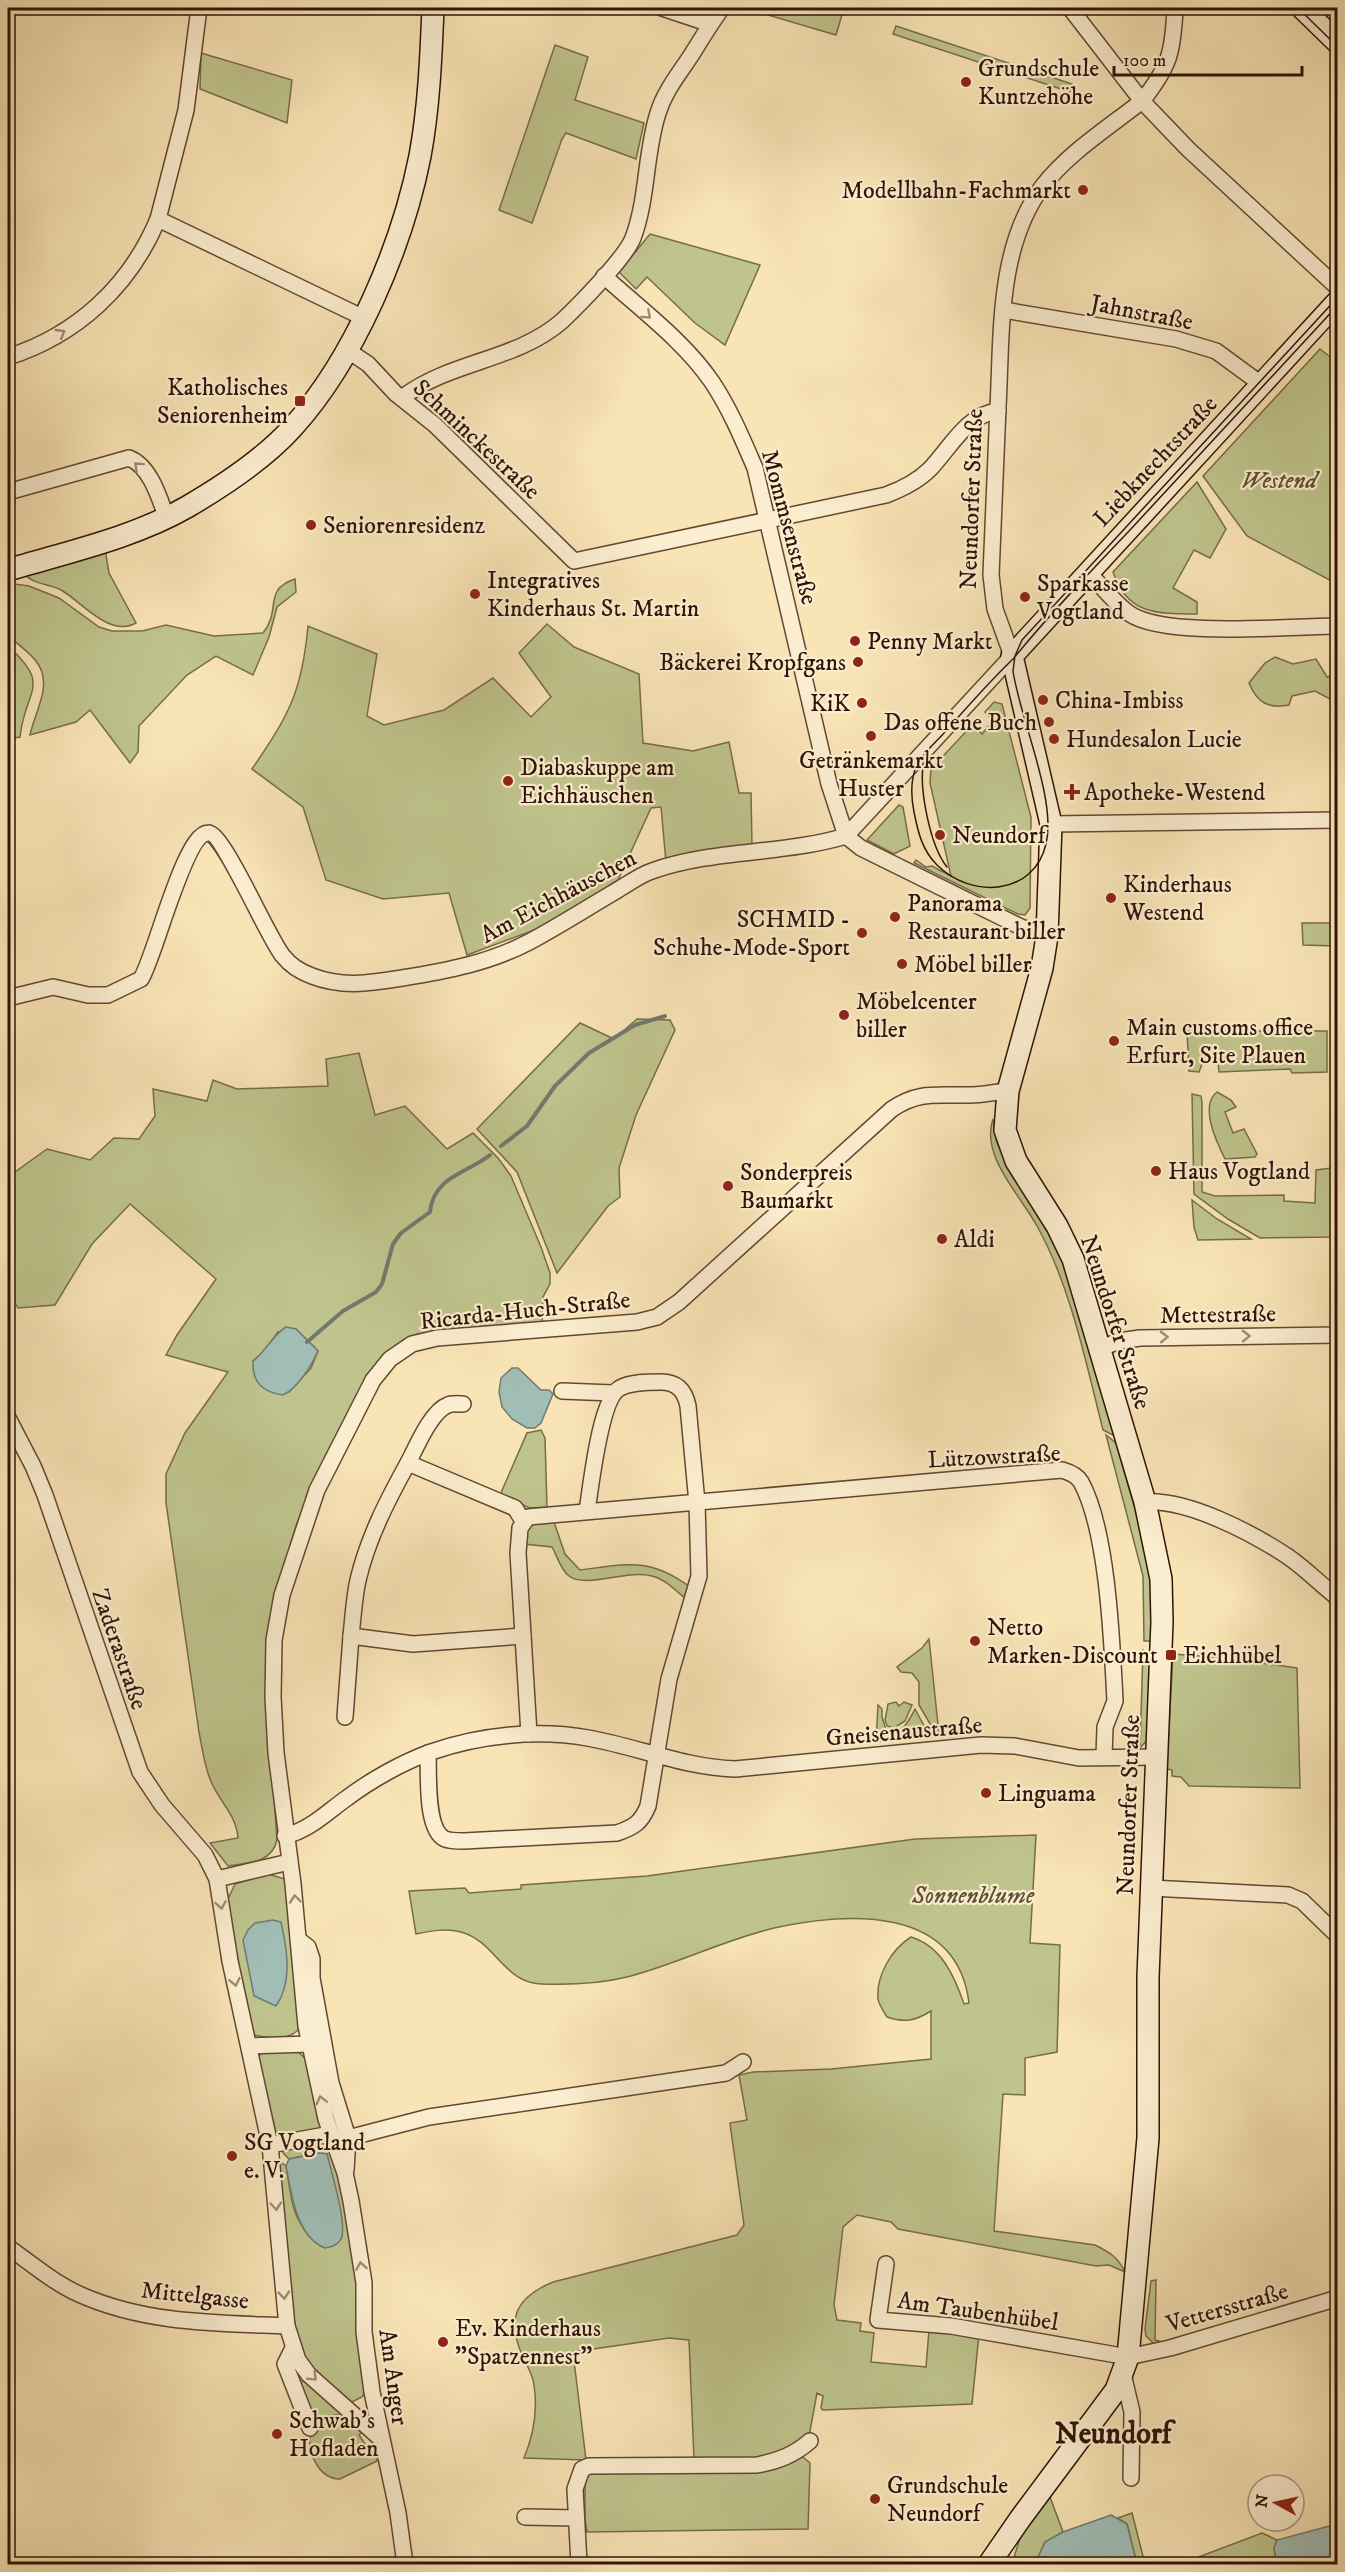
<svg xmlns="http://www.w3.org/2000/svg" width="1345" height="2572" font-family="'IM FELL DW Pica',serif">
<rect width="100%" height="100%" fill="#f9e4b5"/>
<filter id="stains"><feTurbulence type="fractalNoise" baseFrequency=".00333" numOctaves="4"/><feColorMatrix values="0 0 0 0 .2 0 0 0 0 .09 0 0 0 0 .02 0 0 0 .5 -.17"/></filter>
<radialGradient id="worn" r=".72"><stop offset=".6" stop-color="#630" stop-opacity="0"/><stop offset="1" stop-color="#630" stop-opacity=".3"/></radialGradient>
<g fill="#bfc48c" stroke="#776c49" stroke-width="1.5" fill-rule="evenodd">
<polygon points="744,8 844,8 836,35"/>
<polygon points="896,26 1072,84 1070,92 893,34"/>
<polygon points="555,45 588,57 575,100 644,123 636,159 566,133 562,139 532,223 499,210"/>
<polygon points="201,53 292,80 287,123 200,89"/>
<polygon points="650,234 760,265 725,345 695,323 647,277 636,289 619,272"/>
<polygon points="1320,349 1337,362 1337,584 1247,536 1203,476"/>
<path d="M1197,482L1226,529L1210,558L1194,550L1173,588L1197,602V614C1158,614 1127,615 1113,572Z"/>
<path d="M105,549L109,573L136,623C109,638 81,601 61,590C47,583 32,585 23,572Z"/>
<path d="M295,579L296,592L277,607L269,637L253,675L216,656L187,675L139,726L138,752L130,763L90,710L76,722L30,735C35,711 54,684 36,661C28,651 17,644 8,635V583L29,586L59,598L99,627L112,631H142L166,625L214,636L263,633C282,610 262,590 295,579Z"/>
<path d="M547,624L574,647L639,674L643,743L693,751L729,742L739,793H751L752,846L666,862L661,807L651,808L618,880L548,925L467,955L449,893L383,899L326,880L303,807L252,769C289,715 302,692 308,626L377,654L367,716L384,725L444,710L493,678L531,717L551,697L519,653Z"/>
<path d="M8,646C53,687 25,688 20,737L8,739Z"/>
<path d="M1275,657L1293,664L1316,659L1327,677L1337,674V697L1330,699L1315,691L1292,696L1289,705C1269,709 1257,703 1249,683L1265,663Z"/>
<polygon points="994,702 1002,704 1031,817 1030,908 1025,915 1018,914 914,863 916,860 926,867 932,866 951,876 930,783 931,769 973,724 982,734 993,721 985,712"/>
<polygon points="899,805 903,807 910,846 894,854 867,840"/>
<polygon points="1302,923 1337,923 1337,946 1303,945"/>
<polygon points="637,1019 670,1020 675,1030 636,1115 619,1168 620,1197 608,1206 557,1273 517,1172 477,1129 580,1023 614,1039"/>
<polygon points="1187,1031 1327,1031 1327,1072 1292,1073 1290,1069 1219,1072 1218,1063 1209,1061 1202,1064 1199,1072 1189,1071"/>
<path d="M359,1053L375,1115L405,1106L447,1149L473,1133L498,1158L511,1176L541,1247L550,1273V1284L543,1297L542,1324L418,1334L406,1339L387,1352L371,1370L350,1408L297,1523L275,1598L271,1753L277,1840C272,1863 248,1863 228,1866L210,1843L238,1838C236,1813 218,1801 210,1779C204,1764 202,1747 199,1732L166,1503V1474L185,1433L228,1372L166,1355L177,1335L216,1279L130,1204L92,1244L55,1305L18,1308L8,1290V1189L11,1175L47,1149L90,1160L114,1138L139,1139L155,1116L153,1089L207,1101L213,1080L237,1089L328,1086L326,1059ZM296,1329L318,1351L311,1368L289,1392L253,1361L262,1354L278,1332Z"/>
<path d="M1217,1092L1231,1100L1236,1107L1225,1112L1233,1133L1244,1129L1257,1154L1255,1157L1225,1159C1217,1143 1199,1106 1217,1092Z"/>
<polygon points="1192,1094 1201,1096 1202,1102 1202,1192 1215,1196 1284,1195 1284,1201 1315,1203 1316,1170 1331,1168 1331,1186 1337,1187 1337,1237 1260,1238 1228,1219 1194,1194"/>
<path d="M993,1119L996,1140L1006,1164L1041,1215L1066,1266L1115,1436L1103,1430C1086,1363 1071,1287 1037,1226C1021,1196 980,1156 993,1119Z"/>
<polygon points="1192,1200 1217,1219 1251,1239 1198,1240 1194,1227"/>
<polygon points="541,1430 545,1438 547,1507 530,1508 500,1495 527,1433"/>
<polygon points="1106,1435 1116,1443 1147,1551 1153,1596 1152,1641 1144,1641 1143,1576"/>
<path d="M539,1522H554L565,1554L580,1570C628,1564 649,1557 690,1587L687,1600C676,1591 665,1579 652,1576C628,1569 586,1589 569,1576C561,1570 557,1556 552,1547L524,1544L528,1527Z"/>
<polygon points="929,1639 939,1734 936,1734 919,1705 919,1682 912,1673 901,1672 897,1667 922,1648"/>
<polygon points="1143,1650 1152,1657 1148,1739 1140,1748"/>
<polygon points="1173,1654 1225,1658 1297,1668 1300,1788 1189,1786 1181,1777 1172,1776 1172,1770 1167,1769"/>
<polygon points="896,1702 899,1706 904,1702 912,1705 905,1721 894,1728 887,1726 885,1720 888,1704"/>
<path d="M878,1705L882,1709V1717L886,1730C903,1735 908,1722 915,1709L930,1737L876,1742Z"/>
<path d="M1036,1835L1030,1943L1060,1945L1057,2052L1025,2058V2095L1003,2094L994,2231L1095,2245C1109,2252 1118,2257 1125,2272L1109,2265L1096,2266L898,2229L891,2222L857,2215L843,2227L834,2305L837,2320L861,2323L860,2331L874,2333L871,2362L926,2367L929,2330L979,2334L972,2404L823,2410L821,2408L823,2396L817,2393L810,2431L806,2440L760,2460L694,2459L689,2340L669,2338L573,2352L586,2460L524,2458C534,2434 538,2411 534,2385C533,2374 526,2365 522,2355C506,2317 517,2297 553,2282L737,2235L744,2225L730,2123L747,2120L739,2075L753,2072L831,2069L931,2059V2011C915,2021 905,2023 887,2017C884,2012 879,2005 878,1999C876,1975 892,1949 911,1937C941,1946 954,1975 964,2004L969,2003C957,1905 848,1912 774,1928C724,1940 677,1964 627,1977C599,1984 570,1985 541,1984C504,1983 495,1941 461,1932C446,1928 430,1931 416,1934L409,1891L465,1888L469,1893L521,1889V1885L647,1876L915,1839Z"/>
<path d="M268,1874L285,1879L289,1888L300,2027C292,2041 268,2038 254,2035L248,2027L227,1901L235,1884Z"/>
<polygon points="295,2049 308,2061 322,2128 277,2137 258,2059 261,2052"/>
<path d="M321,2141L333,2149L355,2244L365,2392L362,2397L352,2402L343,2398L309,2370L294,2342L278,2160L286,2166C289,2180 290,2198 295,2212C301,2229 326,2264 342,2237L327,2154L318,2153L289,2159L283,2153L284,2150Z"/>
<polygon points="1156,2280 1155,2340 1162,2342 1153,2343 1146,2336 1145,2329 1151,2281"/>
<polygon points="303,2380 342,2414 312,2418 299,2385"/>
<path d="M331,2421L357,2424L362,2432L359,2435L367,2447L372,2444L377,2461L340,2479C320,2479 308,2455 310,2437L319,2426Z"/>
<polygon points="803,2457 810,2463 808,2529 587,2532 585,2519 585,2473"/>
<polygon points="1050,2497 1063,2532 1045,2542 1035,2564 1012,2564 1023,2528"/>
<polygon points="1132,2513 1145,2564 1137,2564 1127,2524 1118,2518"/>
<polygon points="1262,2533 1277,2540 1274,2548 1277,2564 1180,2564"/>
</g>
<g fill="#a0bdb6" stroke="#737970" stroke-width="1.5">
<path d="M286,1327L296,1329L318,1351C311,1366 298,1388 283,1395C262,1392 252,1382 253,1361C266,1351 272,1336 286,1327Z"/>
<polygon points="512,1368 518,1368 541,1390 549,1390 553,1394 541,1423 535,1428 527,1428 512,1419 502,1407 499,1392 501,1378"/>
<path d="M273,1920L281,1922C287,1949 293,1982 276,2006L254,1996L243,1940L248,1930L255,1923Z"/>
<path d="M319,2153L327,2154C331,2171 348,2225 341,2239C338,2245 331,2247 325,2248C296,2237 291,2192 286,2166L289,2159Z"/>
<polygon points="1111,2515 1127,2524 1137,2564 1035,2564 1045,2542 1063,2532"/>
<polygon points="1337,2524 1337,2564 1277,2564 1274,2548 1277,2540"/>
</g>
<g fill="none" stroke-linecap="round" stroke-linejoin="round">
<g stroke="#737970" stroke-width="4">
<polyline points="501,1146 527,1126 555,1086 589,1053 635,1025 665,1016"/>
<path d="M307,1342L343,1311L376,1292L382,1284L393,1244L401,1233L430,1212C434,1176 466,1174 490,1155"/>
</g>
<defs>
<g id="street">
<polyline points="662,8 710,24"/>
<path d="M1175,8C1173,52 1170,66 1142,101L1188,149L1338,288"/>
<polyline points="158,219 364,318"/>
<path d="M604,276C640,309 684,341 712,382C730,409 742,438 755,468L829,784L846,836L861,848L1021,927L1047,936"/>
<polyline points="1004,310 1176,339 1216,351 1261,384"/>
<path d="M347,350L368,364L396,394L435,425L574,561L886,495C902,489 917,482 930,469C950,448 967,414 998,411"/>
<path d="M8,357C77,335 130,286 158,219L186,110L199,8"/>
<path d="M403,397C450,361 516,361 562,321C579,305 625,258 633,238C648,198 645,153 658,113C665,90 680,73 692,54C702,38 711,23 722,8"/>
<path d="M8,492L129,458C150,466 159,497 166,516"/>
<path d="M1087,571C1101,585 1115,604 1130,614C1166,638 1291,626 1338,626"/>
<polyline points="1051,824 1338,820"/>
<path d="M846,836L1012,656L995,609L991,575C993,519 996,463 998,407C1002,335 997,248 1042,187C1068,153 1108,128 1142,101L1070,8"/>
<path d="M8,998L53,987L88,995H108L141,979C155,957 184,834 208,833C223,832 268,938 283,956C290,965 301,972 312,976C343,988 371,983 402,978C446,971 489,963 529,942C559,926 587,908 616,891C628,884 640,875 652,871C714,849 783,855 846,836"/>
<polyline points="1101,1348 1119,1341 1140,1338 1338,1335"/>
<polyline points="562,1391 613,1393"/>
<polyline points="8,1418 33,1466 45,1495 140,1772 162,1805 205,1855 217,1879 230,1961 270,2145 287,2326 298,2360 309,2375 381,2439"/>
<path d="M408,1463C416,1448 431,1411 448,1405C452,1403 459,1404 463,1404"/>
<path d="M1145,1502C1188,1499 1252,1533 1287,1556C1305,1568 1321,1585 1338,1598"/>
<path d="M523,1636L413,1644L351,1636C353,1618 354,1598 358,1580C368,1538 387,1501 408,1463L515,1508L523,1521"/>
<polyline points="345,1717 351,1636"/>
<path d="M529,1734L518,1553L520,1528L528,1517L1062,1470C1069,1472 1077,1475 1081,1482C1108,1531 1112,1644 1115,1701L1105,1727L1104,1757"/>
<path d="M428,1753C429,1773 425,1830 445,1839C450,1841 458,1841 464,1841L617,1833C634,1827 641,1823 648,1806L669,1679L699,1576L697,1503L688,1406C685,1391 677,1382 661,1382C648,1382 631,1382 620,1388C600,1398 591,1487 587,1511"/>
<path d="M285,1836C310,1830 327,1812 347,1798C371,1780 403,1762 431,1752C480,1735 537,1729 588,1738C639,1747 682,1767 735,1769L981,1745L1015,1746L1079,1758L1156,1757"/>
<polyline points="217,1879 289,1862"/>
<polyline points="1151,1888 1288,1895 1302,1901 1338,1936"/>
<polyline points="299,1940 308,1947 312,1959 312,1978 331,2083 348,2138 346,2170"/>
<polyline points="249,2046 310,2044"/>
<polyline points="348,2138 429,2117 726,2073 743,2062"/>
<polyline points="270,2145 331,2134"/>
<path d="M8,2247C32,2264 54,2283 81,2295C147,2324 217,2323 287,2326"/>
<polyline points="886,2264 878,2320 951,2326 1128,2357 1170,2348 1338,2298"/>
<polyline points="293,2348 285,2364 310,2428"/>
<polyline points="1123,2374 1132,2412 1131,2478"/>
<polyline points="525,2517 576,2518"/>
<path d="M405,2564L398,2513L372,2392L364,2332V2283L351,2201L345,2173L326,2119L306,2026L293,1884L276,1753L273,1697L274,1640L282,1595L317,1490L373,1380L390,1359L412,1344L437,1338L637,1322L657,1317L679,1302L892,1109C920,1090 939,1096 970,1095C982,1095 995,1092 1008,1091"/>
<path d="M579,2564L575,2489L582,2469L589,2466L757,2465C778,2461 794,2455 810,2441"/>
</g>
<g id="secondary">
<polyline points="1302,8 1338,43"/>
<path d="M8,570C67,552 133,538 187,507C223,486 263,460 292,428C354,360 402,247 420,156C429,107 431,57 433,8"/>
<polyline points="989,2564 1020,2519 1116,2390 1128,2357 1148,2138 1148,1977 1162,1622 1161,1579 1145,1502 1073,1259 1057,1226 1016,1161 1005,1130 1008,1091 1042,968 1047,936 1051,824 1012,656 1338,301"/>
</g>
</defs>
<use href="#street" stroke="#624832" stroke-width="18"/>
<use href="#secondary" stroke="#2f1406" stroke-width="24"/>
<use href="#street" stroke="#fbedcf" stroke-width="15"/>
<use href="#secondary" stroke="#fbedcf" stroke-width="21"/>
<g stroke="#2f1406" stroke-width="1.5">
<polyline points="1298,8 1338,47"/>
<path d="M1338,297L1022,640L1015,656L1013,671C1020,719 1057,800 1046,844C1034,896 971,899 937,865C922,850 918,832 914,812C911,797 910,782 916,767C922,754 935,743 945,732C967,707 989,682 1013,659C1050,614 1090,572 1130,530C1199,455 1268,380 1338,305"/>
<path d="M924,760C918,786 930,846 947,867"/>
</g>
</g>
<defs><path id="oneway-chevron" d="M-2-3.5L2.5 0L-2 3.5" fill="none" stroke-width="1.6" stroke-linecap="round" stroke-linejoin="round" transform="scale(1.5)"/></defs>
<g stroke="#9f8b75">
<use href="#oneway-chevron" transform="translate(647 315) rotate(42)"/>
<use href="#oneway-chevron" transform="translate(61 333) rotate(-31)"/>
<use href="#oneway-chevron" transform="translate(138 466) rotate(-138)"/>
<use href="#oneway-chevron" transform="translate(1246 1336) rotate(-1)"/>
<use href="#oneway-chevron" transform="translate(1164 1337) rotate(-1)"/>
<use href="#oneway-chevron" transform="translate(295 1899) rotate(-96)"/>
<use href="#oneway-chevron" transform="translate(221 1905) rotate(81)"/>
<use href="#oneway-chevron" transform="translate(235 1982) rotate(78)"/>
<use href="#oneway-chevron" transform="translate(321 2100) rotate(-104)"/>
<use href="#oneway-chevron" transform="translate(276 2206) rotate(85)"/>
<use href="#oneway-chevron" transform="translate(361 2266) rotate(-99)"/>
<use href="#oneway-chevron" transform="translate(284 2295) rotate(85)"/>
<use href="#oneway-chevron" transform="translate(313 2377) rotate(45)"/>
</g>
<g fill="#8f2418" stroke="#fbedcf" stroke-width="2">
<circle cx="966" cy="82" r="6"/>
<circle cx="1083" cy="190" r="6"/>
<rect x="294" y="395" width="12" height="12" rx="3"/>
<circle cx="311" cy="525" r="6"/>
<circle cx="475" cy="594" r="6"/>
<circle cx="1025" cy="597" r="6"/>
<circle cx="855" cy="641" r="6"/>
<circle cx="858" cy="662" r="6"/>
<circle cx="1043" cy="700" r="6"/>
<circle cx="862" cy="703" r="6"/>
<circle cx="1049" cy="722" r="6"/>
<circle cx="871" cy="736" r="6"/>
<circle cx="1054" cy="739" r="6"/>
<circle cx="508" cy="781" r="6"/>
<path d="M1069 783h6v6h6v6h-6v6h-6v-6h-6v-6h6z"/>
<circle cx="940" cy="835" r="6"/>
<circle cx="1111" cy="898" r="6"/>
<circle cx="895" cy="917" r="6"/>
<circle cx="862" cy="933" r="6"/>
<circle cx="902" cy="964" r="6"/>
<circle cx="844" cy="1015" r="6"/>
<circle cx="1114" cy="1041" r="6"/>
<circle cx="1156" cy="1171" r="6"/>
<circle cx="728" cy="1186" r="6"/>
<circle cx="942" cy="1239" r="6"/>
<circle cx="975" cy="1641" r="6"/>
<rect x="1165" y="1649" width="12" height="12" rx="3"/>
<circle cx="986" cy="1793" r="6"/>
<circle cx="232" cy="2156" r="6"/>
<circle cx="443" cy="2342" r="6"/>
<circle cx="277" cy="2434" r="6"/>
<circle cx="875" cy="2499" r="6"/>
</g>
<g text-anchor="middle" stroke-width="4.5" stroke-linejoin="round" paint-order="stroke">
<g font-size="24" fill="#2f1406" stroke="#fbedcf" text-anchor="start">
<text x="978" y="76">Grundschule<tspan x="978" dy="28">Kuntzehöhe</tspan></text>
<text x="1071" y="198" text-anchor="end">Modellbahn-Fachmarkt</text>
<text x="288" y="395" text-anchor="end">Katholisches<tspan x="288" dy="28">Seniorenheim</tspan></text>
<text x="323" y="533">Seniorenresidenz</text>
<text x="487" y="588">Integratives<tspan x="487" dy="28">Kinderhaus St. Martin</tspan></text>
<text x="1037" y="591">Sparkasse<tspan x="1037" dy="28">Vogtland</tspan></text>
<text x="867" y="649">Penny Markt</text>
<text x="846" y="670" text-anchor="end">Bäckerei Kropfgans</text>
<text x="1055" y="708">China-Imbiss</text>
<text x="850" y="711" text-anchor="end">KiK</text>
<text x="1037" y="730" text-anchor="end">Das offene Buch</text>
<text x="1066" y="747">Hundesalon Lucie</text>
<text x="871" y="768" text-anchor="middle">Getränkemarkt<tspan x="871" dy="28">Huster</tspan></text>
<text x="520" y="775">Diabaskuppe am<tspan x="520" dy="28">Eichhäuschen</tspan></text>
<text x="1084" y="800">Apotheke-Westend</text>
<text x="952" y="843">Neundorf</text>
<text x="1123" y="892">Kinderhaus<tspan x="1123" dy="28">Westend</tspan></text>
<text x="907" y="911">Panorama<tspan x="907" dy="28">Restaurant biller</tspan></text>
<text x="850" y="927" text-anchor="end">SCHMID -<tspan x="850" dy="28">Schuhe-Mode-Sport</tspan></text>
<text x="914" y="972">Möbel biller</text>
<text x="856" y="1009">Möbelcenter<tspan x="856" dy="28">biller</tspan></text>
<text x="1126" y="1035">Main customs office<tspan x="1126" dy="28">Erfurt, Site Plauen</tspan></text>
<text x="1168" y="1179">Haus Vogtland</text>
<text x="740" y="1180">Sonderpreis<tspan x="740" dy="28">Baumarkt</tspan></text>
<text x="954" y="1247">Aldi</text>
<text x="987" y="1635">Netto<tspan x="987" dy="28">Marken-Discount</tspan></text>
<text x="1183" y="1663">Eichhübel</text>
<text x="998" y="1801">Linguama</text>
<text x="244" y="2150">SG Vogtland<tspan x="244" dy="28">e. V.</tspan></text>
<text x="455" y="2336">Ev. Kinderhaus<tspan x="455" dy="28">"Spatzennest"</tspan></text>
<text x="289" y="2428">Schwab's<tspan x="289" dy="28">Hofladen</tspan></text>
<text x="887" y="2493">Grundschule<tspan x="887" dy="28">Neundorf</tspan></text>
</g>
<g font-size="24" fill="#2f1406" stroke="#fbedcf">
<text transform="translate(1142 312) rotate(11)" y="8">Jahnstraße</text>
<text transform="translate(477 439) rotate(43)" y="8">Schminckestraße</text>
<text transform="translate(1155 461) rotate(-47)" y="8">Liebknechtstraße</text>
<text transform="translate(971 499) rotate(-88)" y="8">Neundorfer Straße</text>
<text transform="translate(790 527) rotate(75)" y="8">Mommsenstraße</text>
<text transform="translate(558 896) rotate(-28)" y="8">Am Eichhäuschen</text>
<text transform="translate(525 1310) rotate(-6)" y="8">Ricarda-Huch-Straße</text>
<text transform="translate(1218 1314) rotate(-1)" y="8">Mettestraße</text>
<text transform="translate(1116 1322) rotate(72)" y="8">Neundorfer Straße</text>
<text transform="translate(994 1456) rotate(-3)" y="8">Lützowstraße</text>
<text transform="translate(120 1649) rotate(71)" y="8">Zaderastraße</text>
<text transform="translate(904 1731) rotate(-5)" y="8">Gneisenaustraße</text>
<text transform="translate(1128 1805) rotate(-88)" y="8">Neundorfer Straße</text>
<text transform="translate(195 2295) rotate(6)" y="8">Mittelgasse</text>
<text transform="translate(1227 2307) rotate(-16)" y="8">Vettersstraße</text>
<text transform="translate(978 2311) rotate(8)" y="8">Am Taubenhübel</text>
<text transform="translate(394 2377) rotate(82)" y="8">Am Anger</text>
</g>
<g font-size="24" font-style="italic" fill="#615235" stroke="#fbedcf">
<text x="1279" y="488">Westend</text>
<text x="973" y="1903">Sonnenblume</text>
</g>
<g font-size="30" font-weight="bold" fill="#2f1406" stroke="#fbedcf">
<text x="1113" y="2443">Neundorf</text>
</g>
</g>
<rect width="1345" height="2572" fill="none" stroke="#f9e4b5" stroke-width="30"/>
<rect x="9" y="9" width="1327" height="2554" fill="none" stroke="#2f1406" stroke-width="3"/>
<rect x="15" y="15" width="1315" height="2542" fill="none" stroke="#2f1406" stroke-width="1.5"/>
<g transform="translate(1276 2503) rotate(278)"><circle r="28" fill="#fbedcf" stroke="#a9967f" stroke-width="1.5"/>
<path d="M0-4.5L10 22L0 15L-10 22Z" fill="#8f2418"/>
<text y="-9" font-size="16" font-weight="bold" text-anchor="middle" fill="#2f1406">N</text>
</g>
<path d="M1114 66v9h188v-9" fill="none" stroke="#2f1406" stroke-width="3"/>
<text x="1123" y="66" font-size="18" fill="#2f1406" stroke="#fbedcf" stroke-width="4.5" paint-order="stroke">100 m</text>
<rect width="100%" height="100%" filter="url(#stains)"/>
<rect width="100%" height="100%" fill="url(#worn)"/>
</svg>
